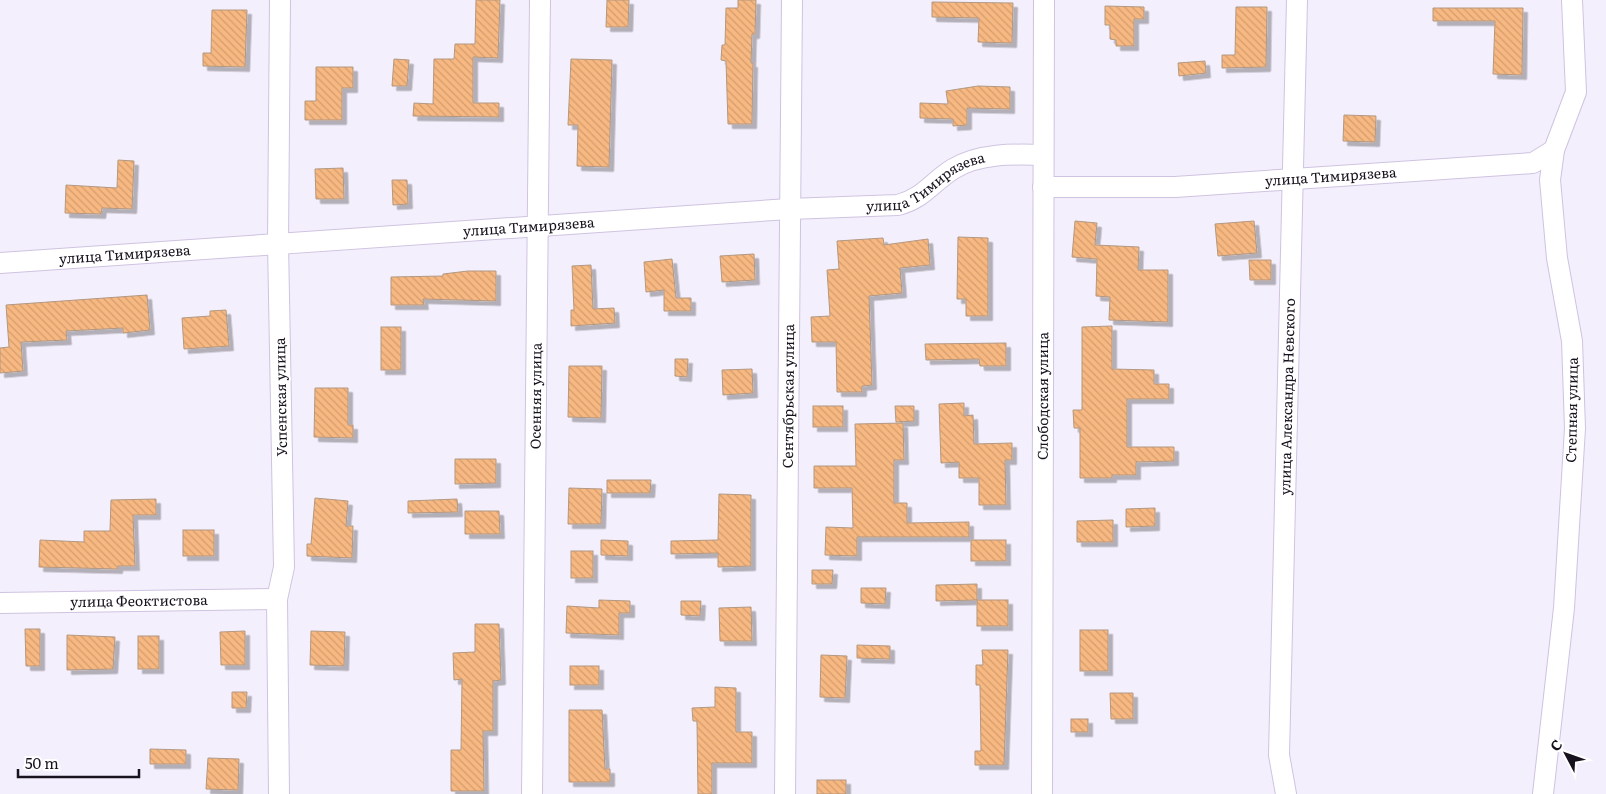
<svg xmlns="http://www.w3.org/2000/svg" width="1606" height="794" font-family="Literata,serif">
<defs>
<pattern id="building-back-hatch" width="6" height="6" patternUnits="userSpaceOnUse" patternTransform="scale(1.25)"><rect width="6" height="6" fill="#f8b881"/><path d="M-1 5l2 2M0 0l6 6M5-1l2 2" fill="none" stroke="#d49d6f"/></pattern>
<filter id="shadow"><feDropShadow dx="4.5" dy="4.5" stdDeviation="0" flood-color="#0004"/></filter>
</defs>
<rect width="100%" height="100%" fill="#f4effc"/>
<g fill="url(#building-back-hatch)" stroke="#b29882" filter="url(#shadow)">
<polygon points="476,0 500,0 498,58 473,57 473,103 499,103 499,117 413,116 414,103 433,104 434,59 454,59 455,44 475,44"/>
<polygon points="607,0 629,0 628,27 606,27"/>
<polygon points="738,0 756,0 755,34 752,34 751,63 753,63 752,124 728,124 726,61 721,60 722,45 725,45 726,8 738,8"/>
<polygon points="932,2 1013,3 1012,43 978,42 979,18 932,17"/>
<polygon points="1105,6 1144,7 1144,19 1134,19 1134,46 1116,46 1116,40 1110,39 1110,25 1105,25"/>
<polygon points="1236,7 1267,7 1266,67 1222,68 1222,55 1235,55"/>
<polygon points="1433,8 1523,8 1522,75 1493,74 1495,21 1433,21"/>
<polygon points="212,10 247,10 245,67 203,66 203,53 211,53"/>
<polygon points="394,59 409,60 407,86 392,86"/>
<polygon points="571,59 612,60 609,167 577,166 578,125 568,125"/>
<polygon points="1205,61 1206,73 1179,76 1178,63"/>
<polygon points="316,67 353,67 353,88 342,88 342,120 305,120 305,101 316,101"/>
<polygon points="978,86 1010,87 1010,109 967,108 967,125 953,126 953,119 920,118 920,103 948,104 946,91"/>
<polygon points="1344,115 1376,116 1375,142 1343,141"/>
<polygon points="118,160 134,161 132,209 102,208 101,214 65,213 66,185 117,188"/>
<polygon points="343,168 344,199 316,199 315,169"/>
<polygon points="392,180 407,180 408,204 393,205"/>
<polygon points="1075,221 1097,223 1095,245 1139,247 1138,270 1168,270 1168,322 1109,320 1110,297 1096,296 1097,259 1072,257"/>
<polygon points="1254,221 1257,253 1218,256 1215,224"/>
<polygon points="958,237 988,238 988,316 966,316 966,299 957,299"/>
<polygon points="883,238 884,245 928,239 930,265 900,268 902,293 869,296 872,385 862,386 862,392 837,392 836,342 812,342 811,317 830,316 827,270 839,269 837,241"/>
<polygon points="754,254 755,280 722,282 720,256"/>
<polygon points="672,259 676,298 691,298 691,311 664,311 664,290 646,292 644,262"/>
<polygon points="1249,260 1271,260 1271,280 1250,280"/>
<polygon points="591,265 593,309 614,308 615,323 571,326 571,310 574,310 572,266"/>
<polygon points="468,271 496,271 496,301 423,299 424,305 391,305 391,277 443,276 443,274"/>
<polygon points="147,295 150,330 123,333 123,328 66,331 67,340 21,342 23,371 0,373 0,348 9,347 6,305"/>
<polygon points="226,310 229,346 184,349 182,318 210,316 210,311"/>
<polygon points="1112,326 1112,369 1154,370 1154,384 1169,384 1169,399 1127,399 1127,447 1174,447 1174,461 1136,462 1136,475 1112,475 1112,478 1080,478 1080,428 1074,428 1073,410 1082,410 1082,327"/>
<rect x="381" y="327" width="20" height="43"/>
<polygon points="1006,343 1006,366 980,366 979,359 926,360 925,344"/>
<polygon points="675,359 688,359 687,377 675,376"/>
<polygon points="569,366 602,366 601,418 568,417"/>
<polygon points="752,369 753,393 723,395 722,370"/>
<polygon points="315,388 348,388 348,425 353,425 353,438 314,437"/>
<polygon points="964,403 964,416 973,415 974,444 1012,443 1012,460 1005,460 1006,505 979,505 979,478 959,478 959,462 941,463 939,404"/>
<rect x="813" y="406" width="30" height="21"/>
<polygon points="895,406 914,406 914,421 896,422"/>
<polygon points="903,423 904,460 894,460 894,503 907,503 907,523 969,522 969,537 857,537 857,556 825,555 826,527 853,528 852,488 814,488 814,466 856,466 855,424"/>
<polygon points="455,459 496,459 496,483 455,484"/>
<polygon points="607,480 651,480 650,493 607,493"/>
<polygon points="569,488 602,489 601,524 568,524"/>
<polygon points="719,494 751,495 751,566 718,567 718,553 671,554 671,541 718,540"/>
<polygon points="315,498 348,501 346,526 353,526 352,558 307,556 307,544 311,544"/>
<polygon points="156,499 156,515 133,515 135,566 118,566 118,569 39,567 40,540 84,542 84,531 110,531 111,500"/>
<polygon points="457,499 458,512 408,513 408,501"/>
<polygon points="1155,508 1155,526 1126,527 1126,509"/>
<polygon points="465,511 499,511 500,534 465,534"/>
<polygon points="1113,520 1113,542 1077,542 1077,521"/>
<rect x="183" y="530" width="31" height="26"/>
<polygon points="601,540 628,541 628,556 601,555"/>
<rect x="971" y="540" width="35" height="21"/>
<rect x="571" y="551" width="22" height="27"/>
<polygon points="812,570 833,570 832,584 812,584"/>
<polygon points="977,584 977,600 936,601 936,585"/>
<polygon points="861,588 886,588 885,604 861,603"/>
<polygon points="599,600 630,601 630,613 619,613 619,635 566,633 567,606 599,608"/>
<rect x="977" y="600" width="31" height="26"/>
<polygon points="681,601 701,601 700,616 681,615"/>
<polygon points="751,607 752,641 720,641 719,608"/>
<polygon points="475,624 499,624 501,680 493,681 493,731 483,731 484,791 451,791 451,750 461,750 462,679 454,680 453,653 475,652"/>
<polygon points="25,629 40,629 40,666 26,666"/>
<rect x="1080" y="630" width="28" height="41"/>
<polygon points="245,631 245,665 221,665 220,632"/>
<polygon points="311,631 345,632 344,666 310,665"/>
<polygon points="67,635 115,637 113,669 67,670"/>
<rect x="138" y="636" width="21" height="33"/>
<polygon points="857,645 890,646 890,659 857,658"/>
<polygon points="982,650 1008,650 1004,765 975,765 975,751 981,751 980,685 976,685 976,665 983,665"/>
<polygon points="821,655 847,656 845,698 820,697"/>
<rect x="570" y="666" width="29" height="19"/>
<polygon points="715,687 736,688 736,732 752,732 752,763 712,763 712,794 698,794 697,721 693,721 692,708 715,707"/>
<polygon points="232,692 247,692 246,708 232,708"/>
<polygon points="1110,693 1133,693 1133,719 1111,719"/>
<polygon points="569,710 602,710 605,769 610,769 610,782 569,782"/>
<rect x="1071" y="719" width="17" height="13"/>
<polygon points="150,749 186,750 186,764 150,764"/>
<polygon points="208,758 239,759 238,790 206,789"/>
<rect x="817" y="780" width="29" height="14"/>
</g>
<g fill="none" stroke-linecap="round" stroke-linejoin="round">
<defs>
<g id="street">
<path id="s1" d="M1043,187H1175L1533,163L1554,150"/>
<path id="s2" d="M0,263L789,209L898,205C924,198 931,183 953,169C979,153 1014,154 1043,155"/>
<path id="s3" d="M0,603L277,599"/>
<polyline points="279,794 277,599 284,567 278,243 280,0"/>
<path id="s4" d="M532,794L540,0"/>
<path id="s5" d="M785,794L792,0"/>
<path id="s6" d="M1042,794L1044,0"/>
<path id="s7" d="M1286,794L1279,755L1297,0"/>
<polyline points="1543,794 1564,608 1575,428 1572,341 1557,258 1550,180 1554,150 1576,92 1572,0"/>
</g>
</defs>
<use href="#street" stroke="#cfc3e1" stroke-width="22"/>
<use href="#street" stroke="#fff" stroke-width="20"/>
</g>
<g text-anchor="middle" stroke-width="4" stroke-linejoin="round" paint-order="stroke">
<g font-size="14" fill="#17121d" stroke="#fff">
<text dy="5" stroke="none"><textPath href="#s1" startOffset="288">улица Тимирязева</textPath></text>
<text dy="5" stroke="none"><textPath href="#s2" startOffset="934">улица Тимирязева</textPath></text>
<text dy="5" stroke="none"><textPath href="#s2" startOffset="530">улица Тимирязева</textPath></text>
<text dy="5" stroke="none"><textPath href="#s2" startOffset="125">улица Тимирязева</textPath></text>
<text transform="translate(281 397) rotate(-91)" y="5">Успенская улица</text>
<text dy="5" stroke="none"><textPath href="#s4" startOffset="398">Осенняя улица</textPath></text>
<text dy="5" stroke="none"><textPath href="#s5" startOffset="398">Сентябрьская улица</textPath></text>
<text dy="5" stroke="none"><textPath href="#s6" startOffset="398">Слободская улица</textPath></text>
<text dy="5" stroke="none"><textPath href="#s7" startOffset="398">улица Александра Невского</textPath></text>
<text transform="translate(1572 410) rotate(-89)" y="5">Степная улица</text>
<text dy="5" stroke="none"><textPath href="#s3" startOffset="139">улица Феоктистова</textPath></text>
</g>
</g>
<g transform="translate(1566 754) rotate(311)" stroke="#ffffff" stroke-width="4" paint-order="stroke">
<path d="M0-4L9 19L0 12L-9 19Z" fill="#17121d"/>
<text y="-8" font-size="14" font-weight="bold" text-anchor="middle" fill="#17121d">С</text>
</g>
<path d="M18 769v8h121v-8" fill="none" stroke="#17121d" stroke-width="2.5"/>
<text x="25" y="769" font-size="15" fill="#17121d" stroke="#ffffff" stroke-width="4" paint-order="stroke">50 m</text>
</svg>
